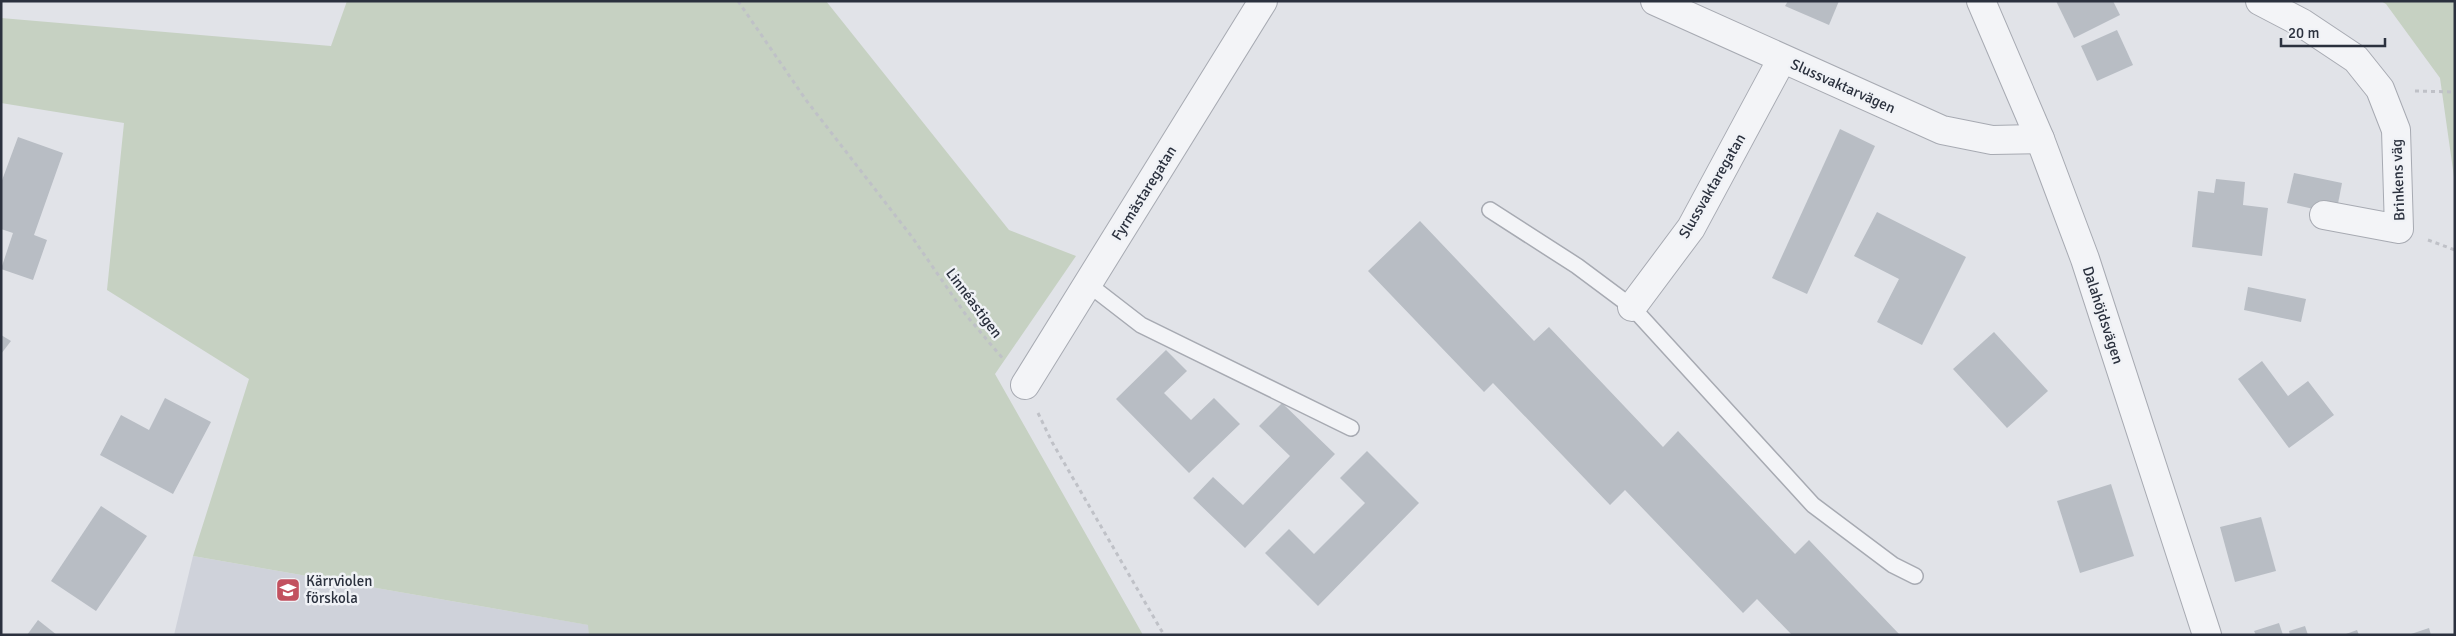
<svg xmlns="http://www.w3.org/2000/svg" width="2456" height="636" font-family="Signika,sans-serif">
<rect width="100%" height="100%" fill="#e1e3e8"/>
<polygon fill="#cfd2da" points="193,556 589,625 589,635 174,635"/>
<g fill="#c6d1c2">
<polygon points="347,1 826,1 1009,230 1076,256 995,374 1143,635 589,635 588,625 193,556 249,379 107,290 124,123 1,103 1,18 331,46"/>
<polygon points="2381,1 2455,1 2455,184 2440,78 2386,4"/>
</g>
<g fill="#b8bdc4">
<polygon points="1788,1 1839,1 1829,25 1785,6"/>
<polygon points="2056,1 2113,1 2120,15 2074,38"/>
<polygon points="2117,30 2133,65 2097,81 2081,46"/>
<polygon points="1840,129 1875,146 1807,294 1772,278"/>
<polygon points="18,137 63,153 34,235 47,240 33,280 1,269 13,233 1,229 1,183"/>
<polygon points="2294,173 2342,183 2336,214 2287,203"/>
<polygon points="2216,179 2245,182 2243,205 2268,208 2262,256 2192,247 2198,191 2214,193"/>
<polygon points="1877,212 1966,257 1922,345 1877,322 1899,279 1854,256"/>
<polygon points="1420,221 1534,341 1549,327 1663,447 1678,431 1795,554 1809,540 1900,635 1792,635 1757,599 1743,613 1625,490 1610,505 1493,383 1484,392 1368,271"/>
<polygon points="2248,287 2306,299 2301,322 2244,310"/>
<polygon points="1994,332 2048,391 2007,428 1953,369"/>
<polygon points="1,335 11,341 1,354"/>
<polygon points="1166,350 1187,371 1164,393 1191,420 1214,398 1240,424 1189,473 1116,399"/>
<polygon points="2262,361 2288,396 2308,381 2334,415 2289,448 2238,379"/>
<polygon points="165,398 211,422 173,494 100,455 121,415 149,430"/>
<polygon points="1282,403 1335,454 1245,548 1193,498 1213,477 1243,505 1290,456 1259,426"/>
<polygon points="1367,451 1419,503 1318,606 1265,553 1289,529 1314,554 1365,503 1340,478"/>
<polygon points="2111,484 2134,556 2080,573 2057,501"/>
<polygon points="101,506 147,536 96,611 51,581"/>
<polygon points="2261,517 2276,571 2235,582 2220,527"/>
<polygon points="38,620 57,635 27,635"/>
<polygon points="2279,623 2283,635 2256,635 2254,631"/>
<polygon points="2305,626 2308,635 2290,635 2289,631"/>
<polygon points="2429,628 2431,635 2411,635 2411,634"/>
<polygon points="2357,630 2359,635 2346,635 2346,634"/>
</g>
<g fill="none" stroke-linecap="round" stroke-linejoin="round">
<defs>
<g id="lane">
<polyline points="1490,210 1577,266 1632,307 1813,505 1893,565 1915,576"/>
<polyline points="1088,284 1141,325 1351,428"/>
</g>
<g id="street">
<polyline points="1655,1 1942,130 1992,140 2040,139"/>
<polyline points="1981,1 2040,139 2085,259 2207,635"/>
<polyline points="2260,1 2302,23 2356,59 2380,89 2396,130 2399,229 2324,215"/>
<polyline points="1632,307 1691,228 1782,59"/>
<polyline points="1025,385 1263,1"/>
</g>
</defs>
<use href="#lane" stroke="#a7aab2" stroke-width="18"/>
<use href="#street" stroke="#a7aab2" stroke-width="30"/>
<g stroke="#bfc1c7" stroke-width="3" stroke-dasharray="4 4" stroke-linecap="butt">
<polyline points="738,1 806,100 912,237 966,315 1004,360"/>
<polyline points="2415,91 2455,92"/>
<polyline points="2428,240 2455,250"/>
<polyline points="1038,413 1052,442 1164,635"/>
</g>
<use href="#lane" stroke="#f3f4f7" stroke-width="15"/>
<use href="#street" stroke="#f3f4f7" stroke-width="28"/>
</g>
<defs>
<symbol id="school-square" viewBox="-11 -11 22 22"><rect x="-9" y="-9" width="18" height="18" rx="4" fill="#c2515f" stroke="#f0f2f6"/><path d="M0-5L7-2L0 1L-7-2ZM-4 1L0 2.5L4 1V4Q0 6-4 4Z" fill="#fff"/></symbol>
</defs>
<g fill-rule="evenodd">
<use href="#school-square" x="274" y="576" width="28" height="28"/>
</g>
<g text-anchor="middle" stroke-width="5" stroke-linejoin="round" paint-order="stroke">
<g font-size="15" fill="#2b313e" stroke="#f0f2f6">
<text transform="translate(1843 86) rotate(24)" y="5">Slussvaktarvägen</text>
<text transform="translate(2398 180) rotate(-92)" y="5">Brinkens väg</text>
<text transform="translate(1712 186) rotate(-60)" y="5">Slussvaktaregatan</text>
<text transform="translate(1144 193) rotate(-58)" y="5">Fyrmästaregatan</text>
<text transform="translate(974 303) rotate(53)" y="5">Linnéastigen</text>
<text transform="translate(2103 315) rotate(72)" y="5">Dalahöjdsvägen</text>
</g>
<g font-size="15" fill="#2b313e" stroke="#f0f2f6" text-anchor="start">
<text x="306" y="586">Kärrviolen<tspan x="306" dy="17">förskola</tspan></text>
</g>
</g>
<rect width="2456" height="636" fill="none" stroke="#2b313e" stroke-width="5"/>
<path d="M2281 38v8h104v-8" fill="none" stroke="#2b313e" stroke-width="2.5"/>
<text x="2288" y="38" font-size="15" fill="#2b313e" stroke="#f0f2f6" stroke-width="4" paint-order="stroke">20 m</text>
</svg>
